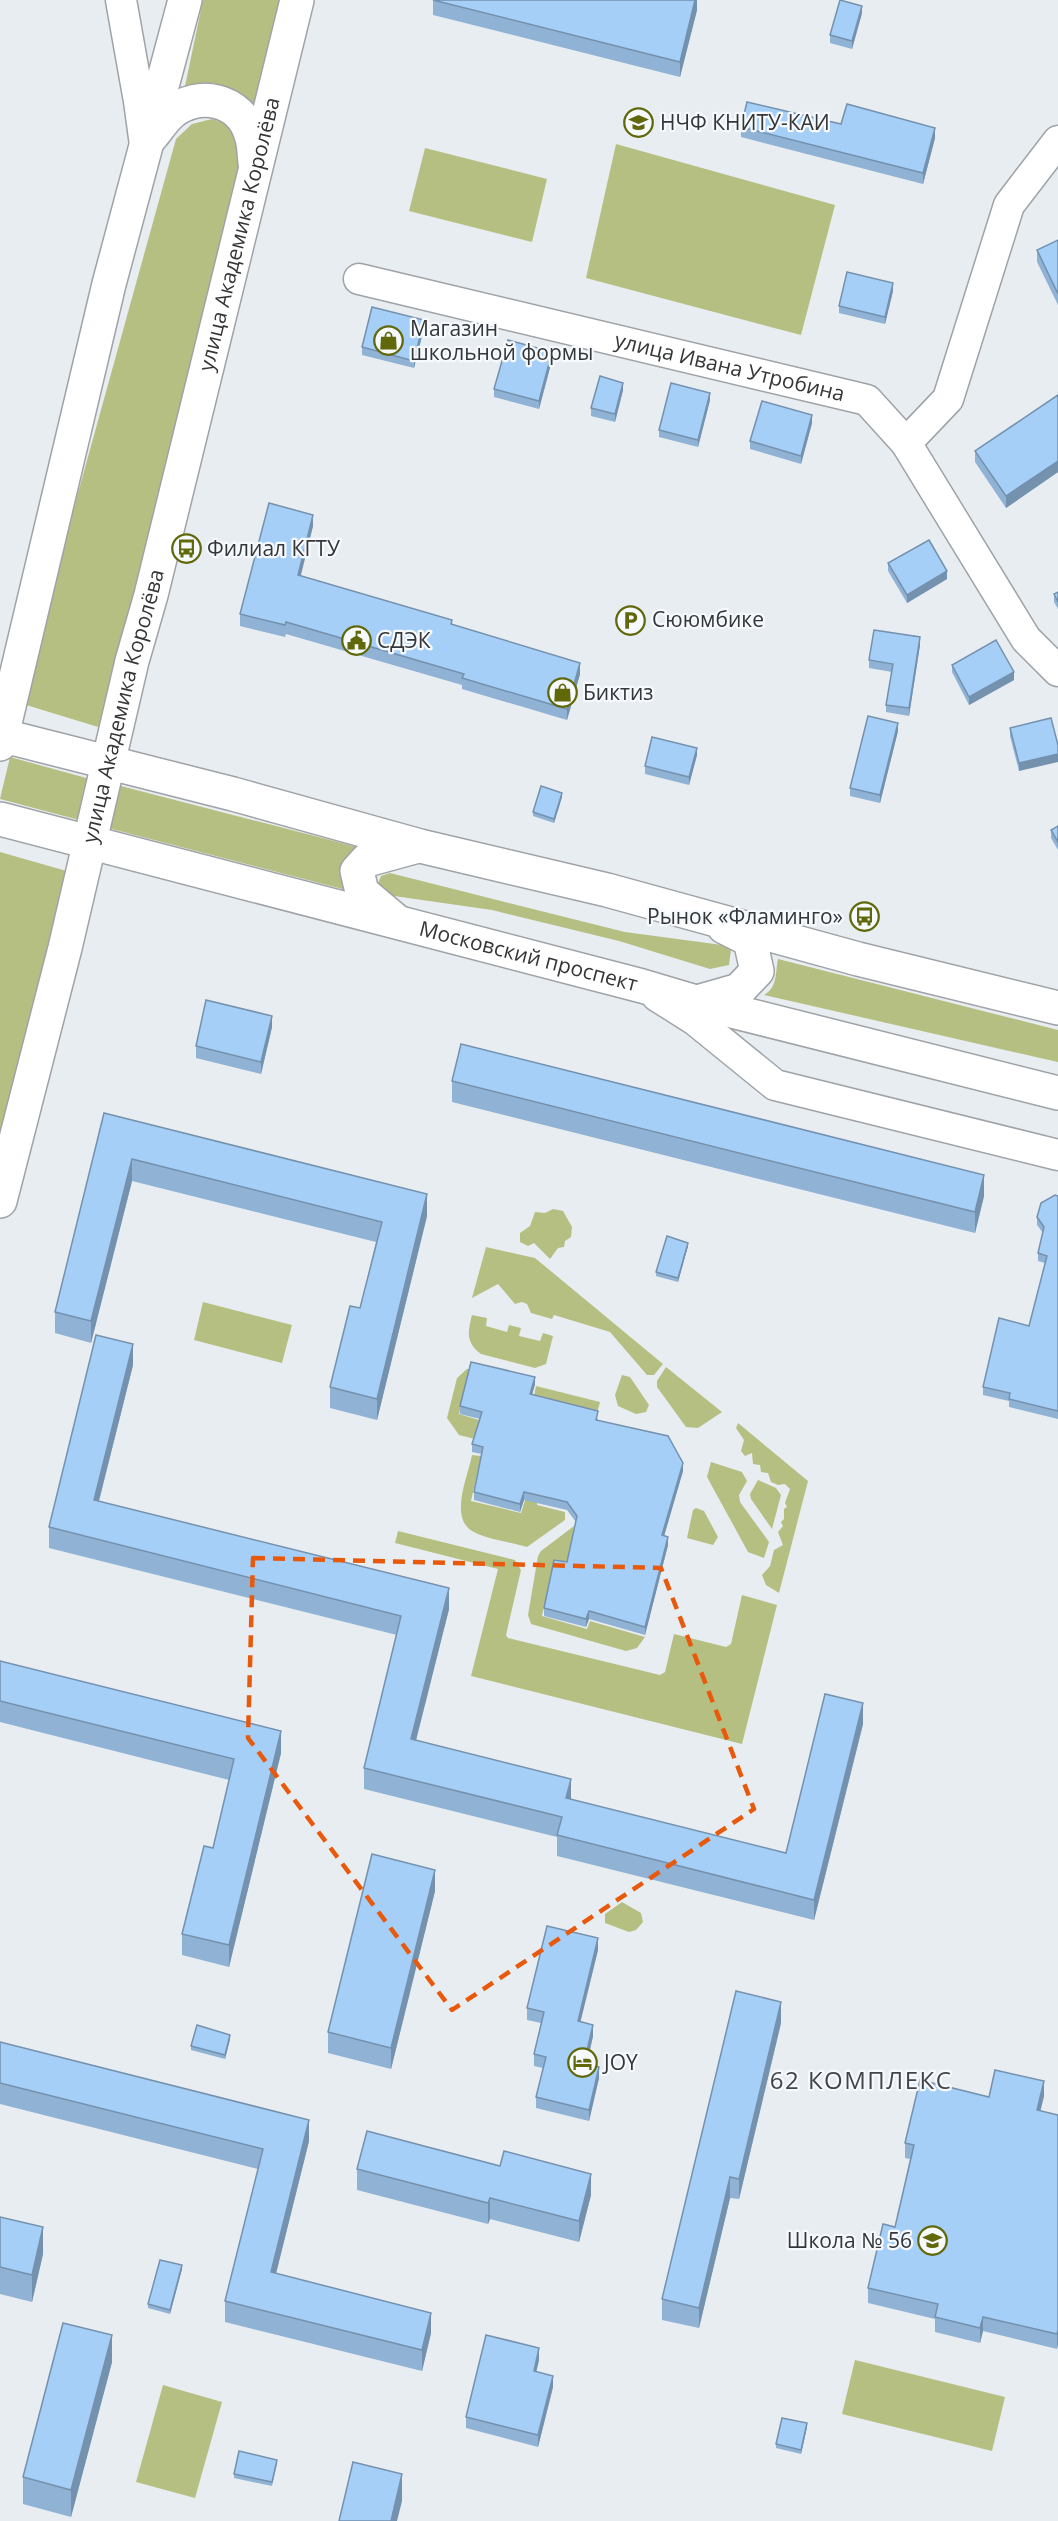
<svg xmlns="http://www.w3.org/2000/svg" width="1058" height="2521" font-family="'Open Sans',sans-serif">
<rect width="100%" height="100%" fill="#e8edf1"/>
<g fill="#b6bf82">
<polygon points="203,0 286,0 261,121 184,91"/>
<polygon points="212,119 230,125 243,157 108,730 23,704 42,623 176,139 192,124"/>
<polygon points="616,144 835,205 801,335 586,278"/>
<polygon points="425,148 547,179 532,242 409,211"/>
<polygon points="10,757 90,779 79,820 0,799"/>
<polygon points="117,785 361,848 350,891 108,828"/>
<polygon points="0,852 70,872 0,1146"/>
<polygon points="390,873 625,932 722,945 731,950 729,965 710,969 619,941 492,910 387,895 380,890 378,883 381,876"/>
<path d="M778,959L1058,1030V1062L764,995C778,987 775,973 778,959Z"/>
<polygon points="553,1209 563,1211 572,1227 571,1237 565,1241 564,1247 558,1248 550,1259 534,1243 528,1246 520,1242 520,1233 530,1226 535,1212 545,1213"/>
<polygon points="486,1247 535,1258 663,1364 654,1375 647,1375 610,1332 554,1315 552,1319 531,1313 527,1304 522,1302 515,1304 498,1284 472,1298"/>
<polygon points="203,1302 292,1325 282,1363 194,1340"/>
<path d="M472,1315L487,1318L486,1326L507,1332L509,1325L521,1328L519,1336L540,1341L543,1333L553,1336L546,1364L535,1368L481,1354C465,1342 468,1331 472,1315Z"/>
<polygon points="666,1367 722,1412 698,1428 686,1427 657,1387 657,1381"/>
<polygon points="467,1369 470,1369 459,1414 489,1423 475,1439 459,1435 447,1418 457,1378"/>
<polygon points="622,1375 630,1377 649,1405 646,1412 636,1414 618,1406 615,1395"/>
<polygon points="536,1386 600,1402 596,1417 533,1401"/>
<polygon points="738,1423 808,1481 779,1593 766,1585 762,1575 770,1566 774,1550 783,1545 778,1532 783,1526 781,1522 784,1519 784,1509 787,1507 785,1503 790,1489 785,1484 778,1485 771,1482 768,1473 761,1472 760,1465 753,1464 752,1453 745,1456 741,1451 744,1440 736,1428"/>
<path d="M472,1455L481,1456L471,1501L521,1513L527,1494L538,1497L537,1505L565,1512V1520L527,1547C510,1542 491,1540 476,1533C447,1521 468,1477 472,1455Z"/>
<polygon points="711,1462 742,1472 747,1481 739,1495 740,1502 769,1542 764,1558 748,1552 707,1477"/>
<polygon points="758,1480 776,1488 781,1495 772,1529 751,1499 750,1494"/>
<polygon points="696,1508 704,1511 718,1537 713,1545 687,1538 693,1510"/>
<polygon points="574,1526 569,1558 575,1560 553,1567 542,1616 587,1629 590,1621 645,1637 637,1648 626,1651 531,1624 528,1615 538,1556 541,1551"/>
<polygon points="398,1531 515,1560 521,1570 506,1635 508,1638 660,1675 665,1672 674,1634 726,1647 731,1644 742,1595 777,1605 742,1744 471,1676 498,1569 395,1543"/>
<polygon points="622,1902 641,1913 643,1922 636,1930 629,1932 605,1923 605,1914"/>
<polygon points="855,2360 1005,2397 992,2451 842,2414"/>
<polygon points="163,2385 222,2402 195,2498 136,2482"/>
</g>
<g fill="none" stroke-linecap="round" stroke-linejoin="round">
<defs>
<g id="street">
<polyline points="121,0 139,101 145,145"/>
<path id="s1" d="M359,279L867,400L906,443L1026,639L1058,671"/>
<polyline points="906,443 948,399 1009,205 1058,141"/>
<polyline points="657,996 695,1020 775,1085 1058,1155"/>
</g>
<g id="secondary">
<path d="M150,138C157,130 163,120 171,113C198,90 241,99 251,135C254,143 254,154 255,163"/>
<polyline points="0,735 233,794 420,846 607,890 858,959 1058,1008"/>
<polyline points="0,744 109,284 185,0"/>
<path id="s2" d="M0,819L642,986L696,1002L1058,1093"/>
<polyline points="394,919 362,892 357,871 367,860 418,846"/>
<polyline points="697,1002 739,990 757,971 750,940 724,927"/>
<path id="s3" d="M0,1201L65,948L132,661L151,595L297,0"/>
</g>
</defs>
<use href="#street" stroke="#9fa3a7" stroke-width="33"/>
<use href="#secondary" stroke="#9fa3a7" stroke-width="36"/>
<use href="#street" stroke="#fff" stroke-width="30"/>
<use href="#secondary" stroke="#fff" stroke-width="33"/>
</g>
<g fill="#8fb2d5">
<polygon points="433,0 697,0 697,10 680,77 433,15"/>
<polygon points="862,13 852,49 830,43 830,35"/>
<polygon points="841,124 935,138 923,184 741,137 741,127"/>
<polygon points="1058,240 1058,305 1037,262 1037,250"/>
<polygon points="893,291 885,324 839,313 839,306"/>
<polygon points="424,328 414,368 362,355 362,347"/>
<polygon points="552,360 539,409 494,397 494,389"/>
<polygon points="623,390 615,422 591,416 591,408"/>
<polygon points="1058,395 1058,472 1006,508 975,462 975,451"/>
<polygon points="710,400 698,447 659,437 659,430"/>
<polygon points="812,423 801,464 750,449 750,441"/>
<polygon points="313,526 300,576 452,624 580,674 567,720 462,689 462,685 286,634 285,637 240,626 240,614"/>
<polygon points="888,563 947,579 907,603 888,571"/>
<polygon points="1058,592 1058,609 1054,602 1054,594"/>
<polygon points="920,645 909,716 886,712 886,705 892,672 869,668 869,660"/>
<polygon points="952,665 1014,680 969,705 952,672"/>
<polygon points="1010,728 1058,745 1019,771 1010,736"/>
<polygon points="898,731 880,803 850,796 850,788"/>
<polygon points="697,755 689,785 645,774 645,766"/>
<polygon points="562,797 554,823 533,816 533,812"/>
<polygon points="1058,826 1058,850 1051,838 1051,830"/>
<polygon points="272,1027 261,1074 196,1058 196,1046"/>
<polygon points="452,1081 984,1196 975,1233 452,1102"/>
<polygon points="104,1113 427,1216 377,1420 330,1408 330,1387 360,1308 376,1242 132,1181 91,1343 55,1333 55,1312"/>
<polygon points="1058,1196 1058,1419 1009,1407 1009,1401 983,1395 983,1387 1029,1326 1045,1263 1038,1261 1038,1253 1043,1233 1037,1225 1037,1217"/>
<polygon points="688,1246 678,1282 656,1276 656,1272"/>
<polygon points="133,1365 99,1501 449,1609 416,1740 571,1800 786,1853 863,1724 814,1920 557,1856 557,1837 364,1789 364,1768 397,1635 49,1548 49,1527"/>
<polygon points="535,1384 532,1395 598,1419 598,1421 683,1471 664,1536 668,1545 645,1635 589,1619 586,1627 544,1616 544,1608 567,1562 576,1522 567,1510 524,1500 520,1512 474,1500 474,1492 482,1454 472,1452 472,1444 480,1419 460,1414 460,1406"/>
<polygon points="0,1661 281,1753 229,1967 182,1955 182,1934 213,1848 229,1780 0,1722"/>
<polygon points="435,1891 391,2069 328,2053 328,2032"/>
<polygon points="598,1950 580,2022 593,2036 587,2064 599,2078 589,2121 536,2108 536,2097 543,2068 534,2066 534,2054 541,2023 527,2020 527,2008"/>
<polygon points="781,2023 739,2199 730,2198 699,2328 662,2320 662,2299"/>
<polygon points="230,2039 225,2059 191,2050 191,2046"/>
<polygon points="0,2042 309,2141 276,2274 431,2333 422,2371 225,2322 225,2301 258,2169 0,2104"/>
<polygon points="1044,2096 1040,2111 1058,2115 1057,2349 983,2331 980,2343 935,2332 935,2319 868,2303 868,2288 895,2227 910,2159 905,2158 905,2143"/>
<polygon points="357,2169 591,2195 579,2242 490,2219 488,2224 357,2190"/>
<polygon points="0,2217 43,2254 32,2302 0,2294"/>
<polygon points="182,2269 170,2314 148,2308 148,2304"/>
<polygon points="539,2360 536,2371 553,2387 538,2447 466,2428 466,2417"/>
<polygon points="112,2362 71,2517 23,2504 23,2477"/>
<polygon points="807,2427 801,2454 776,2448 776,2444"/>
<polygon points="277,2464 272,2486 234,2478 234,2474"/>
</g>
<g fill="#7491ae">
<polygon points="695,0 697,0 697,10 680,77 680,62"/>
<polygon points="862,6 862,13 852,49 852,41"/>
<polygon points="935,128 935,138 923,184 923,173"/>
<polygon points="893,283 893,291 885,324 885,317"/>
<polygon points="424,320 424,328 414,368 414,361"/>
<polygon points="552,352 552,360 539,409 539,401"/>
<polygon points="623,383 623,390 615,422 615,414"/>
<polygon points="710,393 710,400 698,447 698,440"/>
<polygon points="812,415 812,423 801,464 801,456"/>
<polygon points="1058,461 1058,472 1006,508 1006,496"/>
<polygon points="313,515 313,526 298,587 298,575"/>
<polygon points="947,571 947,579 907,603 907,595"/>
<polygon points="920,637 920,645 909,716 909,708"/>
<polygon points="580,663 580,674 567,720 567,709"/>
<polygon points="1014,672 1014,680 969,705 969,697"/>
<polygon points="898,723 898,731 880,803 880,795"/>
<polygon points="697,748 697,755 689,785 689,777"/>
<polygon points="1058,754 1058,762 1019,771 1019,763"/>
<polygon points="562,793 562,797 554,823 554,819"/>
<polygon points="272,1016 272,1027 261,1074 261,1062"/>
<polygon points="132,1159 132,1181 91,1343 91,1321"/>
<polygon points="984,1175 984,1196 975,1233 975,1212"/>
<polygon points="427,1194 427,1216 377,1420 377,1399"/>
<polygon points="688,1243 688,1246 678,1282 678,1278"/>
<polygon points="133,1344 133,1365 94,1520 94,1500"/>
<polygon points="535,1377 535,1384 530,1402 530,1394"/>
<polygon points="683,1463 683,1471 662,1543 662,1535"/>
<polygon points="524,1492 524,1500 520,1512 520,1504"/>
<polygon points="668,1537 668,1545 645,1635 645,1627"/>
<polygon points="449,1588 449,1609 411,1760 411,1739"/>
<polygon points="589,1611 589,1619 586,1627 586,1619"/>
<polygon points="863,1703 863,1724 814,1920 814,1900"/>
<polygon points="281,1731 281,1753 229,1967 229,1945"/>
<polygon points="571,1779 571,1800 566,1798"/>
<polygon points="435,1870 435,1891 391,2069 391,2048"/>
<polygon points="598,1938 598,1950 578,2032 578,2021"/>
<polygon points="781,2002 781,2023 739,2199 739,2179"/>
<polygon points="593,2025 593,2036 584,2075 584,2063"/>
<polygon points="230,2035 230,2039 225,2059 225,2055"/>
<polygon points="599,2067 599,2078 589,2121 589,2110"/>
<polygon points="1044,2081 1044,2096 1037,2125 1037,2110"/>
<polygon points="309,2120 309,2141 271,2293 271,2272"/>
<polygon points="591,2174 591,2195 579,2242 579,2221"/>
<polygon points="730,2177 730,2198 699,2328 699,2308"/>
<polygon points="490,2198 490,2219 488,2224 488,2203"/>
<polygon points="43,2227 43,2254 32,2302 32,2275"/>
<polygon points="182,2265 182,2269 170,2314 170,2310"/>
<polygon points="431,2313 431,2333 422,2371 422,2350"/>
<polygon points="983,2317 983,2331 980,2343 980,2328"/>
<polygon points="1058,2330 1058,2345 1057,2349 1057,2334"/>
<polygon points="112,2335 112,2362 71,2517 71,2490"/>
<polygon points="539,2348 539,2360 534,2382 534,2371"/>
<polygon points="553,2376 553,2387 538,2447 538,2435"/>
<polygon points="807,2423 807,2427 801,2454 801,2450"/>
<polygon points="402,2474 402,2501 397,2521 391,2521"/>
</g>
<g fill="#a6cff8" stroke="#7491ae" stroke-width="1.5">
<polygon points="433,0 695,0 680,62"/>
<polygon points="840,0 862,6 852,41 830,35"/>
<polygon points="747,102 841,124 847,104 935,128 923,173 741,127"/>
<polygon points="1058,240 1058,294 1037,250"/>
<polygon points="847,272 893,283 885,317 839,306"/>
<polygon points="372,307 424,320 414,361 362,347"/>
<polygon points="508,340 552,352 539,401 494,389"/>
<polygon points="600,376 623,383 615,414 591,408"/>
<polygon points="671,383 710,393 698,440 659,430"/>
<polygon points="1058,395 1058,461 1006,496 975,451"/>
<polygon points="762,401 812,415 801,456 750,441"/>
<polygon points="269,503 313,515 298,575 452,620 451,624 580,663 567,709 462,678 464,674 286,622 285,625 240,614"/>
<polygon points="929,540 947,571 907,595 888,563"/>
<polygon points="1058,592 1058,602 1054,594"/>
<polygon points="874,630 920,637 909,708 886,705 893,664 869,660"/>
<polygon points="996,640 1014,672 969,697 952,665"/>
<polygon points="868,716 898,723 880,795 850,788"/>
<polygon points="1051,718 1058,745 1058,754 1019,763 1010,728"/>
<polygon points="652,737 697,748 689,777 645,766"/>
<polygon points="541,786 562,793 554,819 533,812"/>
<polygon points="1058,826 1058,842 1051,830"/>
<polygon points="206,1000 272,1016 261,1062 196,1046"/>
<polygon points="461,1044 984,1175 975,1212 452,1081"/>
<polygon points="104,1113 427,1194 377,1399 330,1387 350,1306 360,1308 382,1222 132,1159 91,1321 55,1312"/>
<polygon points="1055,1195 1058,1196 1058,1411 1009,1399 1010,1393 983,1387 999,1318 1029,1326 1047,1256 1038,1253 1044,1227 1037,1217 1041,1203"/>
<polygon points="667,1236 688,1243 678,1278 656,1272"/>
<polygon points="96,1335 133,1344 94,1500 449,1588 411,1739 571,1779 566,1798 786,1853 825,1694 863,1703 814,1900 557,1835 562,1817 364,1768 401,1616 49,1527"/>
<polygon points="471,1362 535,1377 530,1394 598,1411 596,1420 668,1436 683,1463 662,1535 668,1537 645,1627 589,1611 586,1619 544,1608 554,1560 567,1562 577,1516 567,1502 524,1492 520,1504 474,1492 483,1447 472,1444 482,1412 460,1406"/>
<polygon points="0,1661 281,1731 229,1945 182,1934 204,1846 213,1848 234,1759 0,1701"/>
<polygon points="372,1854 435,1870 391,2048 328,2032"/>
<polygon points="547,1926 598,1938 578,2021 593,2025 584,2063 599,2067 589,2110 536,2097 546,2057 534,2054 544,2012 527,2008"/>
<polygon points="736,1991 781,2002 739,2179 730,2177 699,2308 662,2299"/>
<polygon points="197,2025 230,2035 225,2055 191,2046"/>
<polygon points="0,2042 309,2120 271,2272 431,2313 422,2350 225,2301 263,2149 0,2083"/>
<polygon points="995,2070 1044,2081 1037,2110 1058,2115 1058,2330 1057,2334 983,2317 980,2328 935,2317 938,2304 868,2288 883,2224 895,2227 914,2145 905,2143 920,2080 989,2097"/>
<polygon points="367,2131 500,2166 504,2151 591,2174 579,2221 490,2198 488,2203 357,2169"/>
<polygon points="0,2217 43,2227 32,2275 0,2267"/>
<polygon points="160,2260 182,2265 170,2310 148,2304"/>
<polygon points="63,2323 112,2335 71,2490 23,2477"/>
<polygon points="486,2335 539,2348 534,2371 553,2376 538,2435 466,2417"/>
<polygon points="782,2418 807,2423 801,2450 776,2444"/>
<polygon points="239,2451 277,2460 272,2482 234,2474"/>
<polygon points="353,2462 402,2474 391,2521 339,2521"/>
</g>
<path fill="none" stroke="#e8590c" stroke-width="4.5" stroke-dasharray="12 8" stroke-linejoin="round" d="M253,1558L661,1568L754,1809L452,2010L248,1738Z"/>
<defs>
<symbol id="university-ring" viewBox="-11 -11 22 22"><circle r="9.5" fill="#f6fafe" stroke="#60680a" stroke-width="1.5"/><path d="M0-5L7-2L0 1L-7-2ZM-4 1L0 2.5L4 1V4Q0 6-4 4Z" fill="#60680a"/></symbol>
<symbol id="shop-ring" viewBox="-11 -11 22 22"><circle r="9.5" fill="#f6fafe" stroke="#60680a" stroke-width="1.5"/><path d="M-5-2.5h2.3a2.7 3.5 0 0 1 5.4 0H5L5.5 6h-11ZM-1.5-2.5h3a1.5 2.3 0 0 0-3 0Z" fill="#60680a"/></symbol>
<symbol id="bus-ring" viewBox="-11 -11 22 22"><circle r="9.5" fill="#f6fafe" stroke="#60680a" stroke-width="1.5"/><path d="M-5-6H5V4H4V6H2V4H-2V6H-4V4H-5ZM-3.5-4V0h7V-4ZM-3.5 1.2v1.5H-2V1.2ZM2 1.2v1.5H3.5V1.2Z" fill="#60680a"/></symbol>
<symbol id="parking-ring" viewBox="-11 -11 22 22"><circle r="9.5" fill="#f6fafe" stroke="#60680a" stroke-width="1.5"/><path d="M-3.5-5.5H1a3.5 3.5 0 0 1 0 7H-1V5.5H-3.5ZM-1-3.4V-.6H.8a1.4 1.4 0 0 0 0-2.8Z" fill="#60680a"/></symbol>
<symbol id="civic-ring" viewBox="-11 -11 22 22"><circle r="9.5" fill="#f6fafe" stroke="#60680a" stroke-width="1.5"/><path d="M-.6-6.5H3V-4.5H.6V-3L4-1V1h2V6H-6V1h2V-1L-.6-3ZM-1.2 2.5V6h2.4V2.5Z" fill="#60680a"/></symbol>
<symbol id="hotel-ring" viewBox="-11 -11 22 22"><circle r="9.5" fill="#f6fafe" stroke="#60680a" stroke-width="1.5"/><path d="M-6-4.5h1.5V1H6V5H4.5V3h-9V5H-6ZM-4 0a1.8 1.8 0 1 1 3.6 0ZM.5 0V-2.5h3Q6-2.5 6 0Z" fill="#60680a"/></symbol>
<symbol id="school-ring" viewBox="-11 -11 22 22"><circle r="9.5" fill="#f6fafe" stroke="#60680a" stroke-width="1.5"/><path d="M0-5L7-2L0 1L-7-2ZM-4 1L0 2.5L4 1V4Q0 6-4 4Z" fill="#60680a"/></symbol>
</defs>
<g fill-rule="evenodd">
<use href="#university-ring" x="622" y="106" width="33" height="33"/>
<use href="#shop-ring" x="372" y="324" width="33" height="33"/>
<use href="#bus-ring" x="170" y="532" width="33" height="33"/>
<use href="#parking-ring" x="614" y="604" width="33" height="33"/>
<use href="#civic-ring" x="340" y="624" width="33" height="33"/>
<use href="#shop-ring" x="546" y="676" width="33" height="33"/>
<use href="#bus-ring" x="848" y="900" width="33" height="33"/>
<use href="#hotel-ring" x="566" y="2046" width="33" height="33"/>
<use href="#school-ring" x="916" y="2224" width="33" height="33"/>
</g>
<g text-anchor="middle" stroke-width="4.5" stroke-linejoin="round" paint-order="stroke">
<g font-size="21" fill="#343638" stroke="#f6fafe" text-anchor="start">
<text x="660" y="130">НЧФ КНИТУ-КАИ</text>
<text x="410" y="336">Магазин<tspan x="410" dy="24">школьной формы</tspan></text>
<text x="207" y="556">Филиал КГТУ</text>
<text x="652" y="627">Сююмбике</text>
<text x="377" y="648">СДЭК</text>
<text x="583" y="700">Биктиз</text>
<text x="843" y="924" text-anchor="end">Рынок «Фламинго»</text>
<text x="604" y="2070">JOY</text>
<text x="912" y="2248" text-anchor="end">Школа № 56</text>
</g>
<g font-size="21" fill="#343638" stroke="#f6fafe">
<text dy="7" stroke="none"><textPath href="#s3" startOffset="996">улица Академика Королёва</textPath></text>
<text dy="7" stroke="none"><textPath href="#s1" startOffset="381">улица Ивана Утробина</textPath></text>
<text dy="7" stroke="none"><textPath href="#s3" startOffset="510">улица Академика Королёва</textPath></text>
<text dy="7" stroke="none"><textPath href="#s2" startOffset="546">Московский проспект</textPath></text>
</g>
<g font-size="24" letter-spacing="1.5" fill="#424649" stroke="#f6fafe">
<text x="861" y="2089">62 КОМПЛЕКС</text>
</g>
</g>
</svg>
